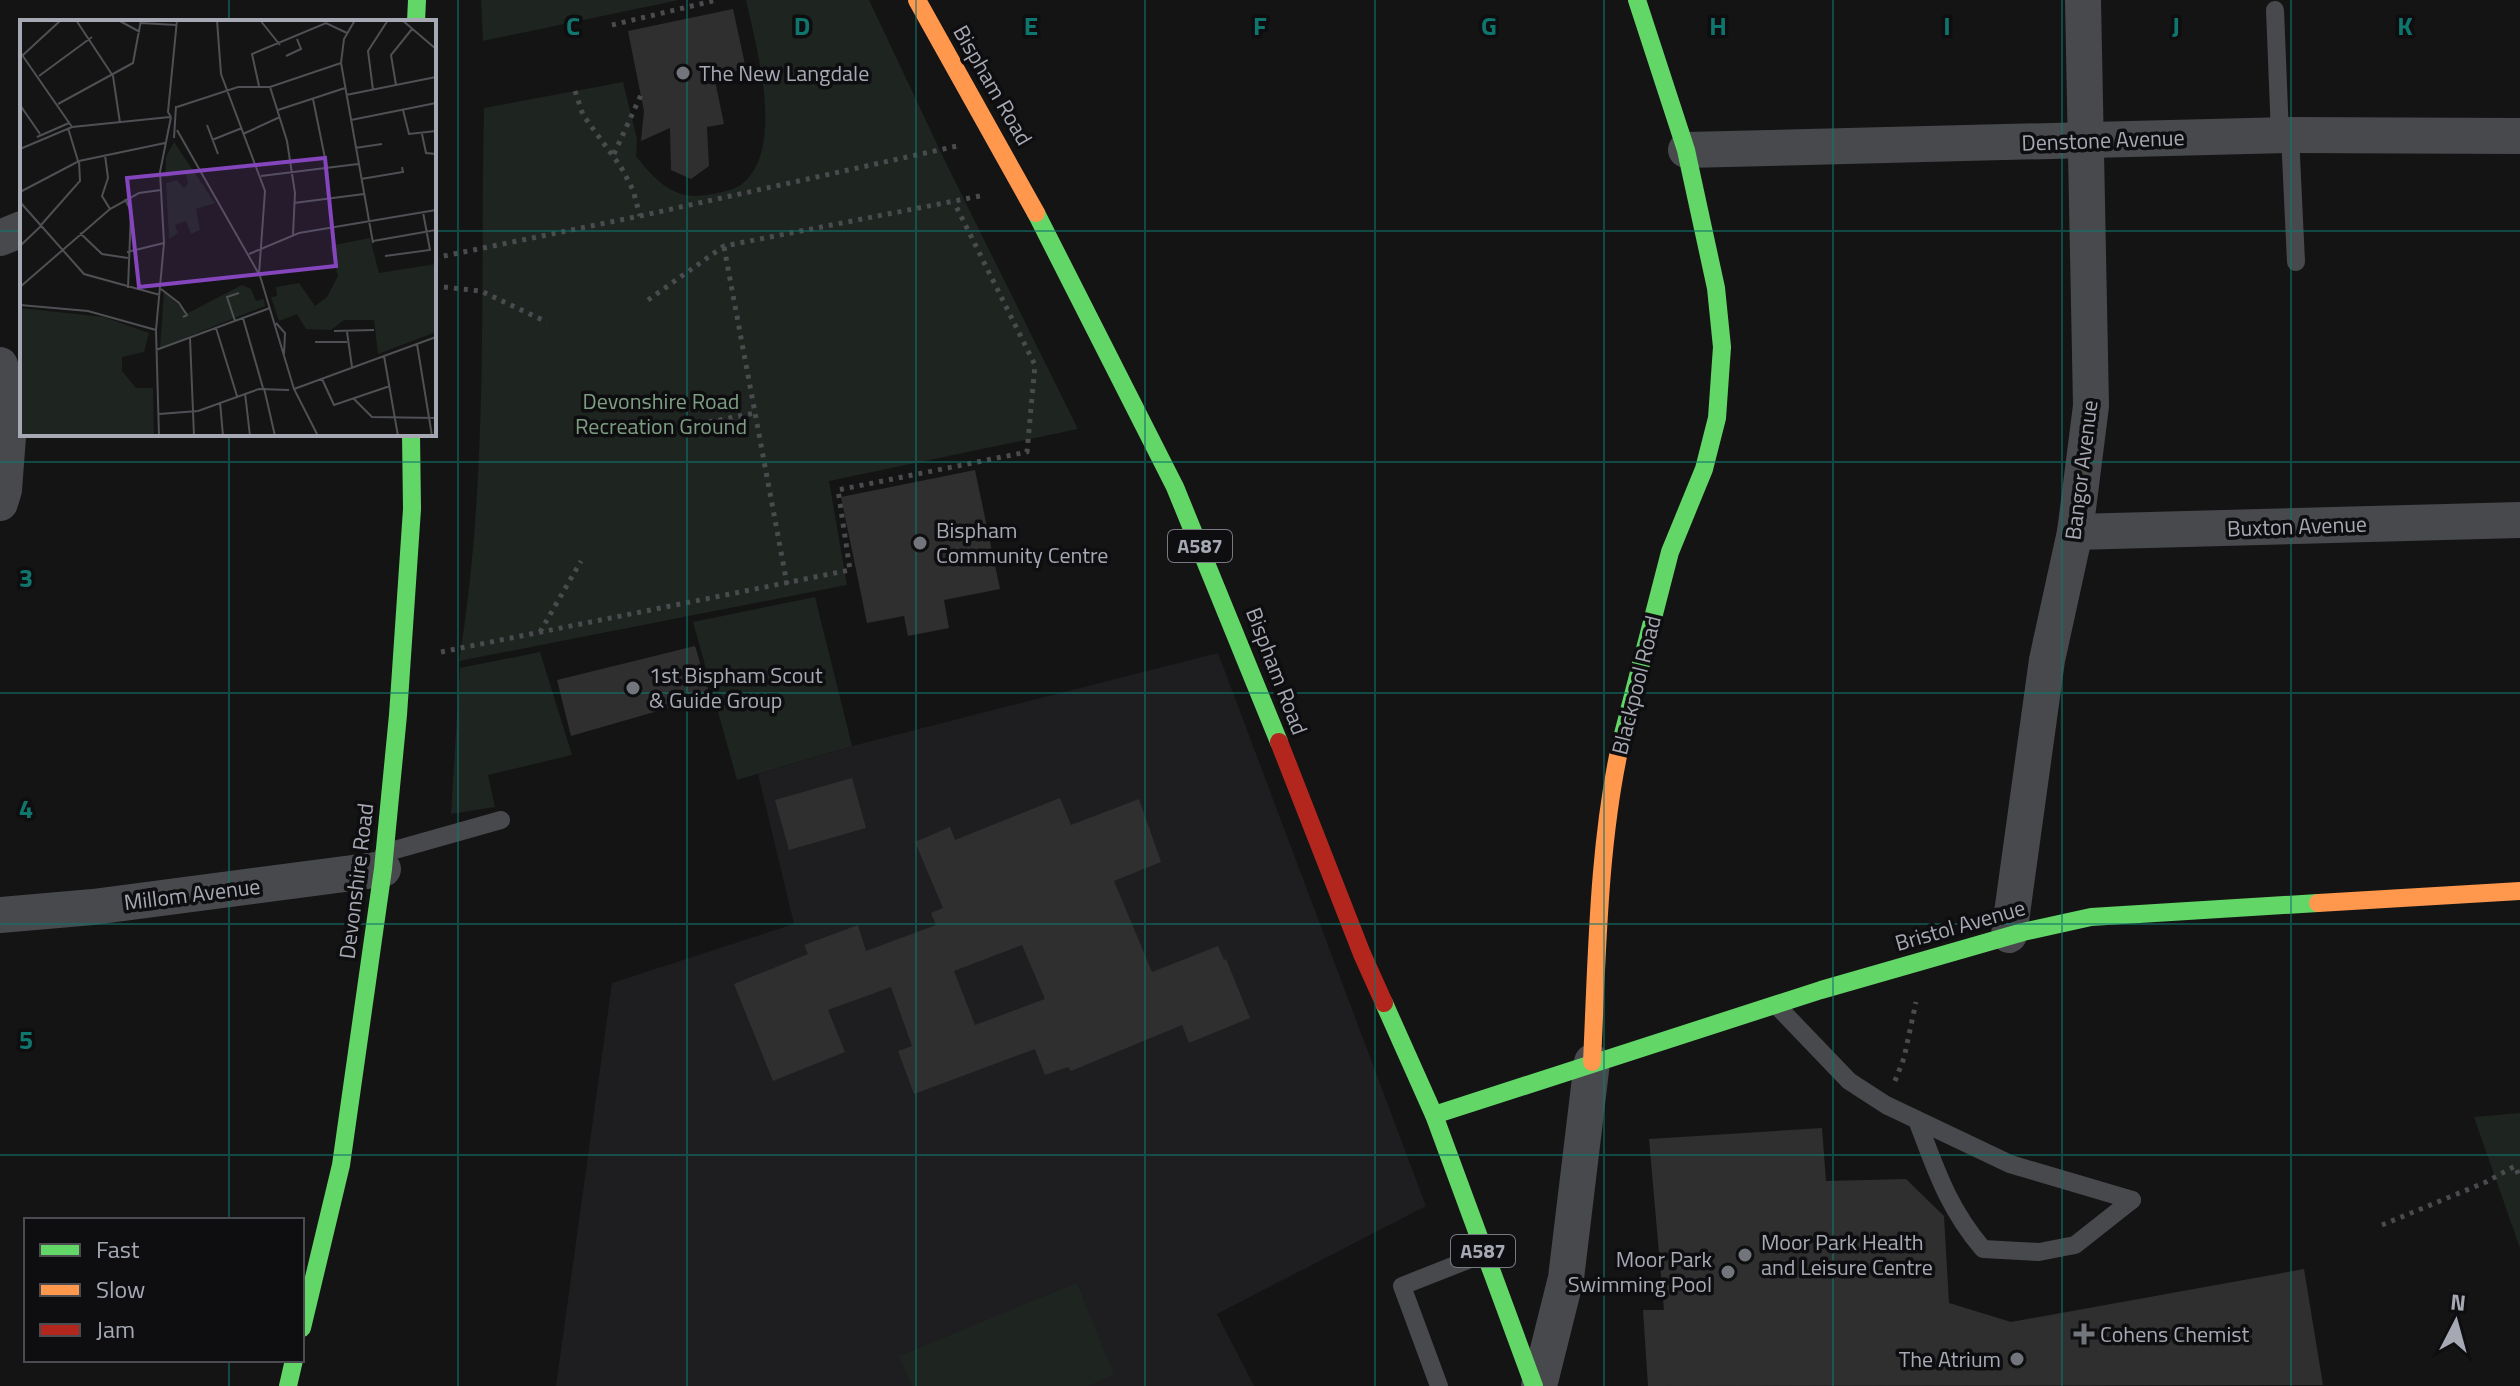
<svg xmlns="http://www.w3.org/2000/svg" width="2520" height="1386" font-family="'Titillium Web',sans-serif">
<rect width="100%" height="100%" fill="#141414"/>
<polygon fill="#1e1e20" points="1218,653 1426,1206 1217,1314 1254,1386 556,1386 612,983 794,924 758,774 852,746"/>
<g fill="#1e241f">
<polygon points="481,0 679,0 483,41"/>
<path d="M746,0H869L946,163L1078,429L829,481L847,585L459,661C489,479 480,292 484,108L623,82L637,139L636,156C654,179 674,201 706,195C717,193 733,191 742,184C786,149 756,46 746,0Z"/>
<polygon points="815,597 852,746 737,780 693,622"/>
<polygon points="540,652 572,755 488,775 495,807 451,814 460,668"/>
<polygon points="2520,1113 2520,1248 2474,1117"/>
<polygon points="1077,1283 1114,1375 1088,1386 912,1386 899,1356"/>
</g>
<g fill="#2f2f30" fill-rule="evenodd">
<polygon points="733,9 746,69 714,76 724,124 707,127 709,166 691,179 671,170 670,128 641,141 644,111 628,31"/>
<polygon points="975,470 1000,589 944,600 949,628 908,636 904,616 867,623 841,497"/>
<polygon points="695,646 710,696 571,736 557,680"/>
<polygon points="852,778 866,828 789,850 775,800"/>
<path d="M1060,798L1071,825L1139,799L1161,862L1114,881L1152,972L1218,946L1224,960L1226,959L1250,1018L1189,1043L1182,1025L1071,1071L1068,1067L1045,1075L1035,1049L914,1094L898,1051L912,1046L891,987L828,1010L845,1052L773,1081L734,984L808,954L804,945L858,925L866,951L936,925L931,913L943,908L915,842L950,827L955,840ZM1022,945L1045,999L975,1025L954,971Z"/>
<polygon points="1822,1128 1826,1181 1906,1179 1944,1216 1949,1303 2011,1322 2304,1269 2323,1385 1648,1386 1643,1310 1664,1310 1649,1139"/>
</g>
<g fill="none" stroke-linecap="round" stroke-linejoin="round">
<g stroke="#4a4b4e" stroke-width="5" stroke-dasharray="4 6" stroke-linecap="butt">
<polyline points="612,25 717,0"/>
<polyline points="575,91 583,115 621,167 633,190 640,216"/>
<polyline points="614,154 641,95"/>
<polyline points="724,247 787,584"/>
<polyline points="434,258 640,216 957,146"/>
<polyline points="434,286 481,291 547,322"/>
<polyline points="648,300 724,246 985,195"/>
<polyline points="699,424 755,413"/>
<polyline points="540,632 581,561"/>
<polyline points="441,652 850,570 838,490 1027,452 1035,365 954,202"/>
<polyline points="1895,1081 1904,1058 1916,1002"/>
<polyline points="2382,1225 2486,1182 2515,1166 2520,1178"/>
</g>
<g stroke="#48494d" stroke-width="18">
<polyline points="2275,10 2280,135"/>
<polyline points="2290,135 2296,262"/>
<polyline points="384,853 501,820"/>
<polyline points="1777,1006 1849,1081 1886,1105 2010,1164 2132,1200"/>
<path d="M1917,1120C1936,1170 1948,1208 1983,1249L2039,1252L2075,1245L2132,1200"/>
<polyline points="1439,1386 1402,1286 1483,1254"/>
</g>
<g stroke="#48494d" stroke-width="36">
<polyline points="1686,150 2290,135 2520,136"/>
<polyline points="0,238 22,229"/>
<polyline points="0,365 10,410 4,490 0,503"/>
<polyline points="2075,532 2520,520"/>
<polyline points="0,915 93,907 383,869"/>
<polyline points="2009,935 2047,660 2075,532 2091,406 2083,0"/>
<polyline points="1539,1386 1566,1278 1592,1062"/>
</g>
<g stroke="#63d668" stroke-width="18">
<polyline points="416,22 417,0"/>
<polyline points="1036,213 1175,487 1279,742"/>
<polyline points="1621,742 1670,552 1704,469 1717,418 1722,347 1716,288 1686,150 1637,0"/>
<polyline points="1384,1003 1434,1115 1534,1386"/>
<polyline points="1434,1115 1821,990 2023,932 2091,917 2318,903"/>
<polyline points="302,1328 341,1165 383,869 398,715 412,509 411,434"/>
<polyline points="288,1386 294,1360"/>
</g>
<g stroke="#ff974d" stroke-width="18">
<polyline points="917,0 1036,213"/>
<polyline points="2318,903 2520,891"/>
<path d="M1592,1062C1597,958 1598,844 1621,742"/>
</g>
<polyline stroke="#b3261e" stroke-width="18" points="1279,742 1362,954 1384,1003"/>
</g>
<path fill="none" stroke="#0f766e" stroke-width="2" stroke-opacity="0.55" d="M229,0V22M458,0V1386M687,0V1386M916,0V1386M1145,0V1386M1375,0V1386M1604,0V1386M1833,0V1386M2062,0V1386M2291,0V1386M0,231H22M434,231H2520M229,434V1220M0,462H2520M0,693H2520M0,924H2520M0,1155H2520M229,1360V1386"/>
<g fill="#73757c" stroke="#0e0e10" stroke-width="3">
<circle cx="683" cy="73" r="8"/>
<circle cx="920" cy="543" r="8"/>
<circle cx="633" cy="688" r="8"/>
<circle cx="1745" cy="1255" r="8"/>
<circle cx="1728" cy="1272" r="8"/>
<path d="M2080 1322h8v8h8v8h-8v8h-8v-8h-8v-8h8z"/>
<circle cx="2017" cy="1359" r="8"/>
</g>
<g text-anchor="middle" stroke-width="7" stroke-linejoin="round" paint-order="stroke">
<g fill="#0e0e10" stroke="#787a83" stroke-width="2">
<rect x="1168" y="530" width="64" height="32" rx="6"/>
<rect x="1451" y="1235" width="64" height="32" rx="6"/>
</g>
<g font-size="20" font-weight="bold" fill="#a6a9b4">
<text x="1200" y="553">A587</text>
<text x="1483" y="1258">A587</text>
</g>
<g font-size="22" fill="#a6a9b4" stroke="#0e0e10" text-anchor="start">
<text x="699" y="81">The New Langdale</text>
<text x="936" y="538">Bispham<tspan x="936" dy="25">Community Centre</tspan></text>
<text x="649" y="683">1st Bispham Scout<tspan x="649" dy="25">&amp; Guide Group</tspan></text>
<text x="1761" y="1250">Moor Park Health<tspan x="1761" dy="25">and Leisure Centre</tspan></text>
<text x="1712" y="1267" text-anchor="end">Moor Park<tspan x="1712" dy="25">Swimming Pool</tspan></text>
<text x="2100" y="1342">Cohens Chemist</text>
<text x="2001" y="1367" text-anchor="end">The Atrium</text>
</g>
<g font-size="22" fill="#a6a9b4" stroke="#0e0e10">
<text transform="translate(993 85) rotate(60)" y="8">Bispham Road</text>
<text transform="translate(2103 140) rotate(-2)" y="8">Denstone Avenue</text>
<text transform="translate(2081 470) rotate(-83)" y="8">Bangor Avenue</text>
<text transform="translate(2297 526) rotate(-2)" y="8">Buxton Avenue</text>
<text transform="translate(1277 671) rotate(69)" y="8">Bispham Road</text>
<text transform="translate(1636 685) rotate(-76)" y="8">Blackpool Road</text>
<text transform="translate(356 881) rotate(-83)" y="8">Devonshire Road</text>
<text transform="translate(192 894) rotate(-7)" y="8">Millom Avenue</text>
<text transform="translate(1960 925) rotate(-16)" y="8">Bristol Avenue</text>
</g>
<g font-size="22" fill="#7e9e83" stroke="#0e0e10">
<text x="661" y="409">Devonshire Road<tspan x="661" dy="25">Recreation Ground</tspan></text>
</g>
</g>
<g transform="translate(20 20)">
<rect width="416" height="416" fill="#141414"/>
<path d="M154,122L195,183L176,189L180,210L171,214L166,201L155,205L158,213L149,219L146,163L157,160L164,168L168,163L165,151L145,158L146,137ZM350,218L359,253L416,244V312L358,334L354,300H324L311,310L286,309L277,294L259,301L251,277L257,276L256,267L279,263L295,286L307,277L318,256L310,226ZM222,265L231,269L236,281L244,279L245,286L140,328L144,272L168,293ZM0,288L84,297L129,313L124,332L102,337V351L116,368H133L134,416H0Z" fill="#1e241f"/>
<path fill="none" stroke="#4e5054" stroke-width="2" d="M56,0L93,56L100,103M98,0L120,12M197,0L201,54L245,171L239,254M240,0L260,25M335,0L324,19L321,43L353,223M382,0L416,29M121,3L156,5M0,32L52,107M3,35L41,0M266,36L281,29L277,19M19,56L72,17M376,65L371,35L392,9M239,66L232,34L306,3L327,13M250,67L267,121L275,173L273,215M353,70L348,31L368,0M326,75L416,57M293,79L307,148M38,84L113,43L121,0M0,85L20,114M157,87L218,67H250L321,43M258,90L325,68M383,90L389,114L416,111M151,97L148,92L157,0M331,100L416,83M187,105L198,134M48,108L58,141M157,110L240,256L274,369L298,416M223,114L260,97M402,114L406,133L416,134M17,117L49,103M154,118L156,86M192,120L222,108M335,128L362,124M0,129L52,107L150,97M85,135L88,158L82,176L90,189M241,156L338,144M341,159L383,152L382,147M0,172L59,141L145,123M105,179L111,191L108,268M0,182L64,254L140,275M274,183L344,174M21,205L60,161L59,141M60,213L82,234L108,238M353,221L416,210M0,226L21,206M107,232L144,223M229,234L279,213L416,190M365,236L410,230L403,192M0,267L90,189L119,173L141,170M141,269L159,283L167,295L163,297M0,285L68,291L136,310M223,298L243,368M215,301L207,277L219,273M256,303L265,313L264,334M196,308L217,376M314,311L354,310M327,312L332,347M170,318L174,416M295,322H327M397,324L412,416M136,330L250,288M364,336L378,416M302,359L314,385L370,366M244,368L255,416M274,369L416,317M225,373L230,416M334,379L352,397L416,398M200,382L203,416M139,394L178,391L239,369L269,370M139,416L136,310L144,223L140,152L151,97"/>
<path fill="#8445bd" fill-opacity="0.15" stroke="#8445bd" stroke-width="4" d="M305,138L316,246L119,267L107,158Z"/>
<rect width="416" height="416" fill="none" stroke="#a6a9b4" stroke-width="4"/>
</g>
<g font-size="26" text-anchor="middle" font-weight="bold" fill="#0f766e" stroke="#0e0e10" stroke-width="7" stroke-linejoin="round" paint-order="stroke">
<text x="573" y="35">C</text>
<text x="802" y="35">D</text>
<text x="1031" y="35">E</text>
<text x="1260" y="35">F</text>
<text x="1489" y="35">G</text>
<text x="1718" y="35">H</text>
<text x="1947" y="35">I</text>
<text x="2176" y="35">J</text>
<text x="2405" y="35">K</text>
<text x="26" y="587">3</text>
<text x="26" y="818">4</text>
<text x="26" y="1049">5</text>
</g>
<rect x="24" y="1218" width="280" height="144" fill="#0e0e10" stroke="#4b4c52" stroke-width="2"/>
<rect x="40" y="1244" width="40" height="12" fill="#63d668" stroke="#4b4c52" stroke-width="2"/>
<text x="96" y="1258" font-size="24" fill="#a6a9b4">Fast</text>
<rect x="40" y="1284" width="40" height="12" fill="#ff974d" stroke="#4b4c52" stroke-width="2"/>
<text x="96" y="1298" font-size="24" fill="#a6a9b4">Slow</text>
<rect x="40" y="1324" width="40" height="12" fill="#b3261e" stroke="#4b4c52" stroke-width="2"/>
<text x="96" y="1338" font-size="24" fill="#a6a9b4">Jam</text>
<g transform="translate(2456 1322) rotate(6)" stroke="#0e0e10" stroke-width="6" paint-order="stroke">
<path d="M0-6L14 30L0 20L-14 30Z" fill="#a6a9b4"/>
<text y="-12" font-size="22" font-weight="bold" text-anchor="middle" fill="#a6a9b4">N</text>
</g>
</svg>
